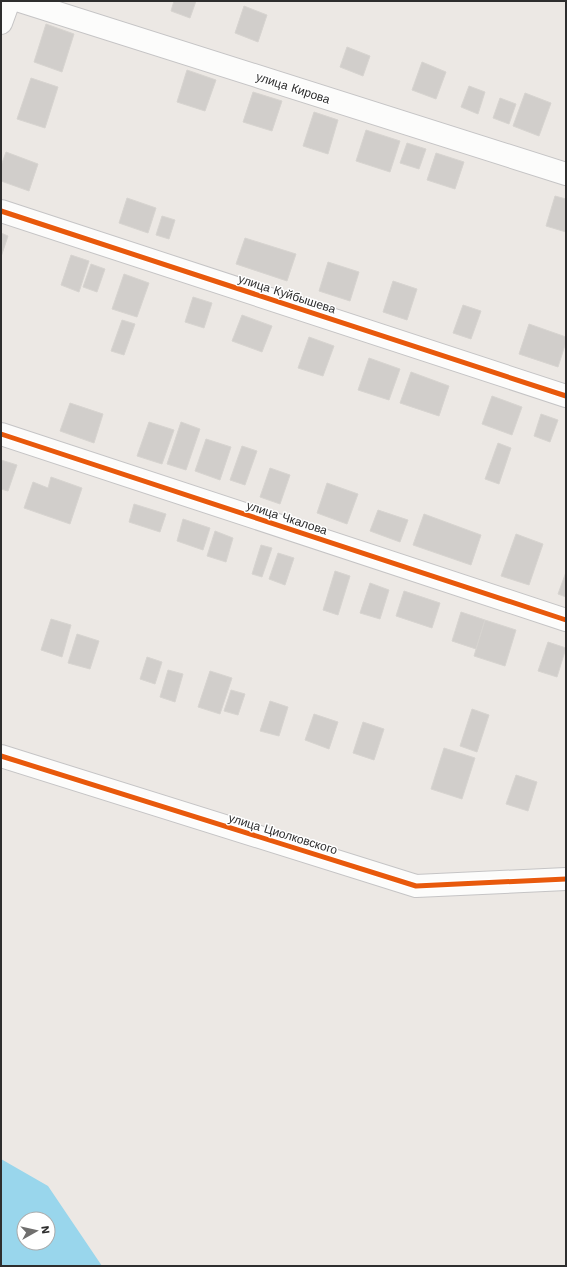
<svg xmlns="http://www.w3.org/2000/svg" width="567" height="1267" font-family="'Work Sans',sans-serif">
<rect width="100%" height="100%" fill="#ece8e4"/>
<path fill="#99d6ec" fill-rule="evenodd" d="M1,1159L48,1186L102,1266H1ZM24,1219H48V1243H24Z"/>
<g fill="#d1cecb" stroke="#d7d4d0">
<polygon points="174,1 196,1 190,18 171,11"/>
<polygon points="244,6 267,15 258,42 235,33"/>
<polygon points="46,24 74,34 62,72 34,62"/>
<polygon points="347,47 370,56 363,76 340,67"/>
<polygon points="422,62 446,72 436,99 412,90"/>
<polygon points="187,70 216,80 205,111 177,102"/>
<polygon points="31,78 58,87 45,128 17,119"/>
<polygon points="469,86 485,92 478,114 461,107"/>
<polygon points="253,92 282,101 272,131 243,122"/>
<polygon points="525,93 551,103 539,136 513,126"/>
<polygon points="500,98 516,104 509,124 493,118"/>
<polygon points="314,112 338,120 328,154 303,146"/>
<polygon points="366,130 400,141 390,172 356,161"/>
<polygon points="407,143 426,149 419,169 400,163"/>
<polygon points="6,152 38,164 29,191 1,181 1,166"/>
<polygon points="436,153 464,162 455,189 427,180"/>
<polygon points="555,196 566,199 566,232 546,226"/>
<polygon points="127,198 156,208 148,233 119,223"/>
<polygon points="162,216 175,220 169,239 156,235"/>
<polygon points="1,233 8,236 1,257"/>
<polygon points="245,238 296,254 287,281 236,264"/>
<polygon points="71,255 89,261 79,292 61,285"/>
<polygon points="328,262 359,272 350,301 319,291"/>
<polygon points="91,264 105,269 97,292 83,287"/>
<polygon points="124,274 149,283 137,317 112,309"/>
<polygon points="393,281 417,289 407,320 383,312"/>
<polygon points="193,297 212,303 204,328 185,322"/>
<polygon points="463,305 481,311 471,339 453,333"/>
<polygon points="242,315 272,326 262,352 232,341"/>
<polygon points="122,320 135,324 124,355 111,351"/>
<polygon points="529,324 566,337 566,342 558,367 519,354"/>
<polygon points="309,337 334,346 323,376 298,368"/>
<polygon points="369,358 400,369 389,400 358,390"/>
<polygon points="411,372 449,386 439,416 400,403"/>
<polygon points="492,396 522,407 512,435 482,424"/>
<polygon points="70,403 103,414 94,443 60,431"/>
<polygon points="541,414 558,420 550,442 534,436"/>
<polygon points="149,422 174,430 162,464 137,456"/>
<polygon points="181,422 200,429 186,470 167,464"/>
<polygon points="206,439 231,447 220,480 195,471"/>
<polygon points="498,443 511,448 499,484 485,479"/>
<polygon points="242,446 257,451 245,485 230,480"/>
<polygon points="1,460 17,465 8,491 1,489"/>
<polygon points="270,468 290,475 280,504 260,497"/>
<polygon points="51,477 82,488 70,524 24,508 33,482 48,488"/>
<polygon points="327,483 358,494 347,524 317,513"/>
<polygon points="134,504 166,514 160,532 129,522"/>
<polygon points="378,510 408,520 400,542 370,531"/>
<polygon points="424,514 481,535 471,565 413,545"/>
<polygon points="183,519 210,528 203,550 177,541"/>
<polygon points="215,531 233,538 226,562 207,556"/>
<polygon points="516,534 543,544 529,585 501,576"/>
<polygon points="261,545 272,548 262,577 252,574"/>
<polygon points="278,553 294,558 285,585 269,579"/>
<polygon points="335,571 350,576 338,615 323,610"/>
<polygon points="566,572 566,597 558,594"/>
<polygon points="370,583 389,590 380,619 360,613"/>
<polygon points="404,591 440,603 432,628 396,616"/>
<polygon points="461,612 485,620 476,649 452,641"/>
<polygon points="51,619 71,625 62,657 41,650"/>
<polygon points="485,620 516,630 505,666 474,656"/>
<polygon points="77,634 99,641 90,669 68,663"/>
<polygon points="548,642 566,648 557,677 538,671"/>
<polygon points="147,657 162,662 155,684 140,679"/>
<polygon points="168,670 183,674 175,702 160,697"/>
<polygon points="210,671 232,678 220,714 198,707"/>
<polygon points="231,690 245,694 238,715 224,711"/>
<polygon points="270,701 288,707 279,736 260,731"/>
<polygon points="472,709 489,715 477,752 460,746"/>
<polygon points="314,714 338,722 329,749 305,740"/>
<polygon points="363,722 384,729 374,760 353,753"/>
<polygon points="444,748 475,758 462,799 431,789"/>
<polygon points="516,775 537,782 528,811 506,804"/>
</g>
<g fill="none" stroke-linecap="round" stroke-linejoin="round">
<defs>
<g id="minor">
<polyline points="20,1 566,174"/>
<polyline points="1,23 9,1"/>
<polyline points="1,211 566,396"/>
<polyline points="1,434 566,620"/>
<polyline points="1,756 416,886 566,879"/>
</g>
</defs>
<use href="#minor" stroke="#c5c4c5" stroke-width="24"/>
<use href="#minor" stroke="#fcfcfb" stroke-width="22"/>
<defs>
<g id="cycleway">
<polyline points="1,211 566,396"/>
<polyline points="1,434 566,620"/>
<polyline points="1,756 416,886 566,879"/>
</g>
</defs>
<use href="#cycleway" stroke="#fff" stroke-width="8"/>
<use href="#cycleway" stroke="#e8590c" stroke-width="5"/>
</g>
<g text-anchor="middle" stroke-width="3" stroke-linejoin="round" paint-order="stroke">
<g font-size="12" fill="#2e2e2e" stroke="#fff">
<text transform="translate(293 88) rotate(18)" y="4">улица Кирова</text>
<text transform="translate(287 294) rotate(18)" y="4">улица Куйбышева</text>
<text transform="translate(287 518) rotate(18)" y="4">улица Чкалова</text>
<text transform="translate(283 834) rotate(17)" y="4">улица Циолковского</text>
</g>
</g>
<rect width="567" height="1267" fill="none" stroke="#2e2e2e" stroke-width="4"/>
<g transform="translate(36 1231) rotate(82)"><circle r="19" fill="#ffffff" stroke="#ababab"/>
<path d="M0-3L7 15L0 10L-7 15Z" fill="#706f6e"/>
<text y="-6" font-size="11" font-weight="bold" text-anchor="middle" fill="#2e2e2e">N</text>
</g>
</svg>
